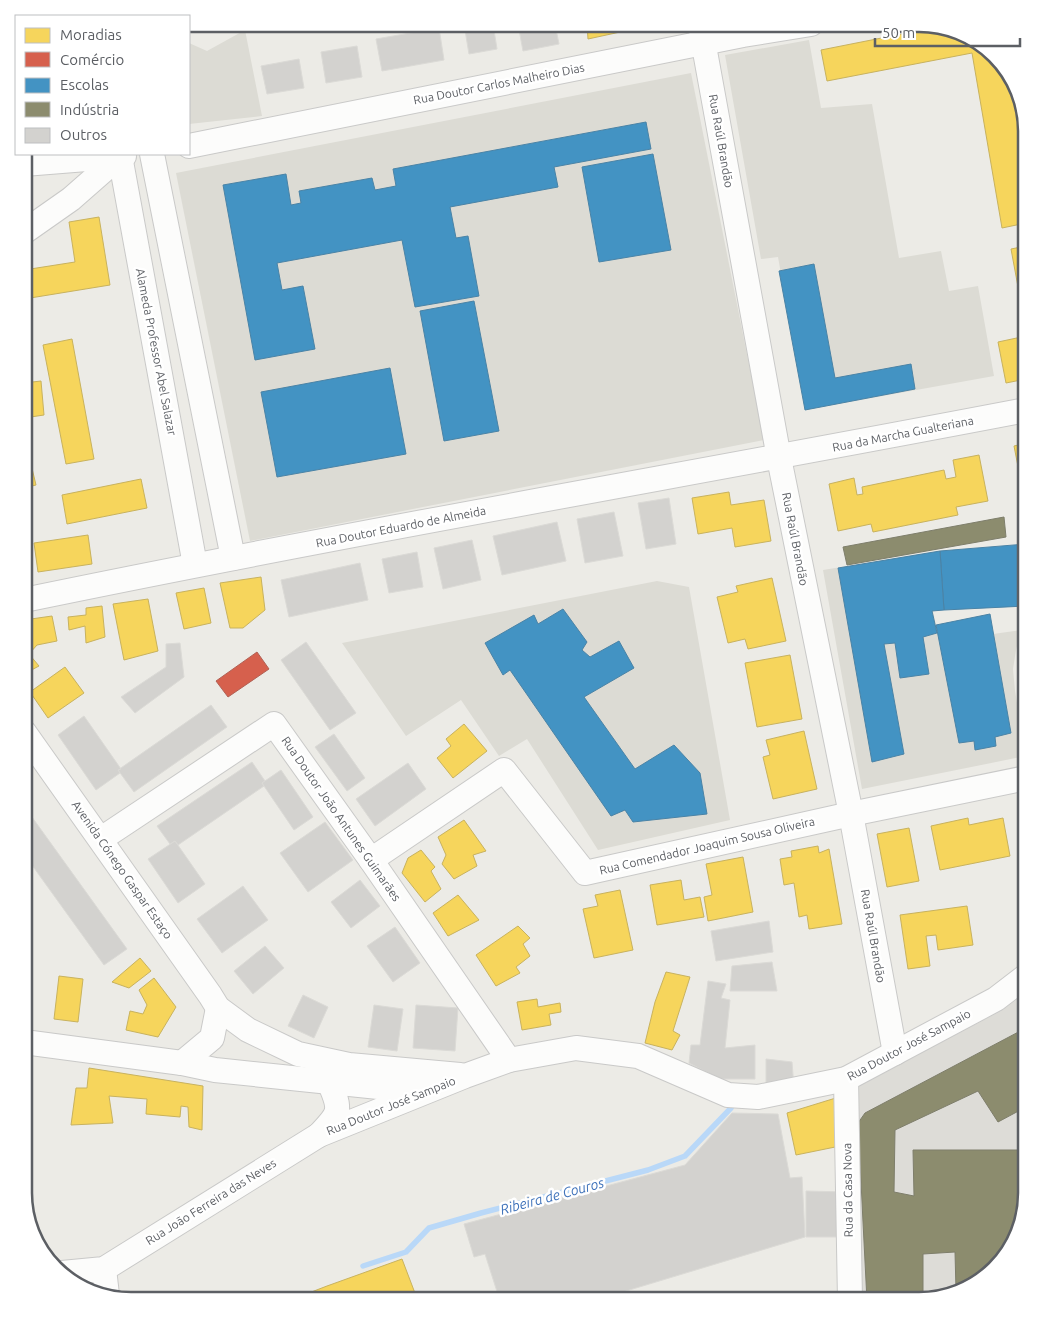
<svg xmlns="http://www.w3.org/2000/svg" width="1050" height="1325" font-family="Ubuntu,sans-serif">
<rect width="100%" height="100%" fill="#ecebe6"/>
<polygon fill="#dddcd7" points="1026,993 1026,1194 1012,1247 979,1283 919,1301 858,1301 851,1100 860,1085 1001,1011"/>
<g fill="#dcdbd4">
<polygon points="245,30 262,116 189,124 189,43 207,51"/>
<polygon points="809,40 821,108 872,104 899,258 941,251 949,291 978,286 994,376 805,410 778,257 761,259 725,55"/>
<polygon points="691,73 764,440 250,541 176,173"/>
<polygon points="940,551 944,610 933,611 936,625 990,614 993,634 1021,630 1016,650 1013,669 1015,691 1026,756 862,789 823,570"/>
<polygon points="657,581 689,587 730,820 598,850 527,739 499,756 461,700 406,736 342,643"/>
</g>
<g fill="#f6d55c" stroke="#c8b25e">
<polygon points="587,24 657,24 588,39"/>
<polygon points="937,27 972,38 1008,71 1022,117 1026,140 1026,223 1002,228 972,53 827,81 821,50"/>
<polygon points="99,217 110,285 24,299 24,270 75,262 69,222"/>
<polygon points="1026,246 1026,330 1011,249"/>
<polygon points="1026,336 1026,379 1006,383 998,342"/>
<polygon points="72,339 94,459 66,464 43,345"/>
<polygon points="41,381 44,415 24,418 24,383"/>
<polygon points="1026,443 1026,486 1022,487 1014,446"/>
<polygon points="979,455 988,501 956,507 958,515 873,532 871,524 838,531 829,484 854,478 857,495 863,494 862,487 944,470 946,479 956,477 953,460"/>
<polygon points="30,460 36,485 24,488 24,461"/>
<polygon points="141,479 147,508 67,524 62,495"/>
<polygon points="729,492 731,505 764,500 771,541 735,547 732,528 698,534 692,498"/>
<polygon points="88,535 92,564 38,572 34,543"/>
<polygon points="261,577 265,610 243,628 230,628 220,583"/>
<polygon points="772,578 786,641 748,649 745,639 728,643 717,597 738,592 736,586"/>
<polygon points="204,588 211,623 184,629 176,593"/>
<polygon points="148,599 158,651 124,660 113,604"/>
<polygon points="102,606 105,637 86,643 85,626 69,630 68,617 86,615 86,608"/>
<polygon points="52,616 57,641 37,645 29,654 39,666 24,674 24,620"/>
<polygon points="790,655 802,719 757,727 745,663"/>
<polygon points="65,667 84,693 48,718 30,692"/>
<polygon points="464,724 487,751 453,778 437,758 451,746 446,739"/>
<polygon points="804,731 817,789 773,799 763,757 770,755 766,740"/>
<polygon points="1026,805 1026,852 1025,852 1018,807"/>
<polygon points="968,818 969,825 1003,818 1010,856 940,870 931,826"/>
<polygon points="464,820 486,851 473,855 477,866 454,879 442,864 446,855 438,837"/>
<polygon points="909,828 919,881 887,887 877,834"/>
<polygon points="818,846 819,853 829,849 842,924 809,929 807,915 799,917 794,883 784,885 780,859 792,857 791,851"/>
<polygon points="421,850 435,867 431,871 441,889 425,902 402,873 408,858"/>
<polygon points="743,857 753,912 708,921 704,897 712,895 706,864"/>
<polygon points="681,880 684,900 700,897 704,917 657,925 650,885"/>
<polygon points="620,890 633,950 594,958 583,909 598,906 595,895"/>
<polygon points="458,895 479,920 448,936 433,913"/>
<polygon points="967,906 973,945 938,950 936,935 926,936 930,966 908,969 900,915"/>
<polygon points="518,926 530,938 523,944 530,956 516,967 520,973 496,986 476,955"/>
<polygon points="140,958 151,971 129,988 112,982"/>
<polygon points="666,972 690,977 673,1031 680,1035 672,1050 645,1043 655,1002"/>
<polygon points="59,976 83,979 78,1022 54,1019"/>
<polygon points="154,978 176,1007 158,1037 126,1030 130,1011 143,1014 147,1005 139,990"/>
<polygon points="537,999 538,1007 560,1003 561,1012 549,1014 551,1025 522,1030 517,1002"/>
<polygon points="89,1068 203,1086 202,1130 189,1127 188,1107 181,1106 180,1117 146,1114 147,1099 109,1096 113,1123 71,1125 76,1088 87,1088"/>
<polygon points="839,1097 845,1145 796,1155 787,1113"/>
<polygon points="402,1259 418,1301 288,1301 327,1286"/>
</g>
<polygon fill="#d6604d" stroke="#b16054" points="257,652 269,669 228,697 216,681"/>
<g fill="#4393c3" stroke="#4a83a6">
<polygon points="646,122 651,149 554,167 558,187 450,207 456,238 468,236 479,296 415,307 402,240 277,263 282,290 303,286 315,349 255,360 223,185 286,174 291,205 301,203 299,191 372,178 375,190 396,186 393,169"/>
<polygon points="653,154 671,250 599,262 582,167"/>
<polygon points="814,264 835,378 911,364 915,389 805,410 779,271"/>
<polygon points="474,301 499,431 444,441 420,311"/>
<polygon points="390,368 406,454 277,477 261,392"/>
<polygon points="1026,544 1026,606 944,610 940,551"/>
<polygon points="940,551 944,610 932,611 937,633 923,637 929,674 900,678 895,643 884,644 904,754 872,762 838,568"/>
<polygon points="563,609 587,642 582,650 590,657 619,641 634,668 584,697 635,769 674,745 700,773 707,814 633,822 625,810 611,816 510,670 503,675 485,643 534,615 538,624"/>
<polygon points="990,614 1011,733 995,737 996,746 975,750 974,741 959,743 936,625"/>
</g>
<g fill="#8c8c6e" stroke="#7e7e6b">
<polygon points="1004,517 1006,537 847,565 843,547"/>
<polygon points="1026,1028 1026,1107 998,1122 978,1091 895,1130 894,1192 914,1196 913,1150 1026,1150 1026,1194 1012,1247 979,1283 956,1290 955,1252 923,1254 923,1300 867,1301 858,1123 865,1113"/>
</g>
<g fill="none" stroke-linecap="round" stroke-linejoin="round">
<polyline stroke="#b9d8f8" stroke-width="5.5" points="363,1266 406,1252 429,1228 481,1213 648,1170 685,1156 731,1108"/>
</g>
<g fill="#d3d2cf" stroke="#dbdad6">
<polygon points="464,24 493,24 497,49 469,54"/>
<polygon points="518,24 555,24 559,44 523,51"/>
<polygon points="439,28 444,60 382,71 376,39"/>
<polygon points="357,46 362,77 326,83 321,52"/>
<polygon points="299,59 304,88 267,94 261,66"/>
<polygon points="669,498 676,544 646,549 638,503"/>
<polygon points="614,512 623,556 585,563 577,519"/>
<polygon points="557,522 566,561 502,575 493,536"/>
<polygon points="472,540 481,580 443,589 434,548"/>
<polygon points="417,552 423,587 389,593 382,559"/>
<polygon points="360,563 368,600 289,617 281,580"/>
<polygon points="306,642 356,713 330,730 281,660"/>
<polygon points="180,643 184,677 135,713 121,697 166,667 166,644"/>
<polygon points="211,705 227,727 134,792 118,770"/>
<polygon points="84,716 121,769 118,770 120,773 96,790 58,735"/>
<polygon points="334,734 365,778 347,791 315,747"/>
<polygon points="252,762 265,781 262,783 264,786 178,845 175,841 170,844 157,826"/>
<polygon points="408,763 426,789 375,826 356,799"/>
<polygon points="281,770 313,817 294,830 262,783"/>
<polygon points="24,806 127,949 104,965 24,854"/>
<polygon points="325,822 353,860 308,892 280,853"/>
<polygon points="175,841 205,884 178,903 148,859"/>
<polygon points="360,880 380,906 351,928 331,902"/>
<polygon points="243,886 268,920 222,953 197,919"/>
<polygon points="769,921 773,952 716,961 711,931"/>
<polygon points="395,927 420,963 393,982 367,946"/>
<polygon points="265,946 284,968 253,994 234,971"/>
<polygon points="772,962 777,991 730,991 732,966"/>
<polygon points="708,981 726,984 721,998 730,1000 725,1048 755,1045 755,1079 720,1079 689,1063 691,1045 700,1045"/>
<polygon points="303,995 328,1007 314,1038 288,1026"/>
<polygon points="374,1005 403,1009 397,1051 368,1047"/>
<polygon points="416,1005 458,1008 455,1051 413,1048"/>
<polygon points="766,1059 792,1062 794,1088 766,1086"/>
<polygon points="732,1113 778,1114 790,1178 802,1177 805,1237 593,1301 500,1301 485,1254 474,1257 464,1224 685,1165"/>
<polygon points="806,1191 844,1192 844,1237 806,1237"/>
</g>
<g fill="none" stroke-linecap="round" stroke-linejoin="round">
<defs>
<g id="minor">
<polyline points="700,24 779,458 851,814 895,1053"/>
<polyline points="189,146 743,35 811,24"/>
<polyline points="152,154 233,558"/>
<polyline points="120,156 195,565"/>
<polyline points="24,164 124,156"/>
<polyline points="24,232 71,199 120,156"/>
<path d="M24,600C357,531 692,474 1026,410"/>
<polyline points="24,732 210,995 218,1008 248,1030 298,1054 349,1065 460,1075"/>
<polyline points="101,839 274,724 371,860 509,1060"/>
<polyline points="371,860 504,770 585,873 851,814 1026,778"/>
<polyline points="24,1042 182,1063 215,1070 301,1079 398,1089 421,1084"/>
<polyline points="182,1063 212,1038 218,1008"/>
<polyline points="846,1079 850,1301"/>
<path d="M319,1135C340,1113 342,1111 329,1082"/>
<polyline points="104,1269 107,1295"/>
<polyline points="62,1273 104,1269 319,1135 465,1076 509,1060 576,1048 638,1056 728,1095 758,1097 846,1079 996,999 1026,976"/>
</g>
</defs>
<use href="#minor" stroke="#c9c9c8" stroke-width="26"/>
<use href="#minor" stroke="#fcfcfb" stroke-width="24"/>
</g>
<g text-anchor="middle" stroke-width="5" stroke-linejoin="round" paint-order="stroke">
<g font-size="12" fill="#5c5f64" stroke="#fff">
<text transform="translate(499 84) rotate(-11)" y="4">Rua Doutor Carlos Malheiro Dias</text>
<text transform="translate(721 141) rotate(80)" y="4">Rua Raúl Brandão</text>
<text transform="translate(156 352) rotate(79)" y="4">Alameda Professor Abel Salazar</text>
<text transform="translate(903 434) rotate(-11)" y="4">Rua da Marcha Gualteriana</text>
<text transform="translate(401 527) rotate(-11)" y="4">Rua Doutor Eduardo de Almeida</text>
<text transform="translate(795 539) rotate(79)" y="4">Rua Raúl Brandão</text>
<text transform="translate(341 819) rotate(55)" y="4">Rua Doutor João Antunes Guimarães</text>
<text transform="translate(707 846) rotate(-13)" y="4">Rua Comendador Joaquim Sousa Oliveira</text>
<text transform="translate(122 870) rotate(55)" y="4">Avenida Cónego Gaspar Estaço</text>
<text transform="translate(873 936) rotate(80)" y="4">Rua Raúl Brandão</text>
<text transform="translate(909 1045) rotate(-28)" y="4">Rua Doutor José Sampaio</text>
<text transform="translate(391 1106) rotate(-22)" y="4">Rua Doutor José Sampaio</text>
<text transform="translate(848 1190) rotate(-91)" y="4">Rua da Casa Nova</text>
<text transform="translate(211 1202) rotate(-32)" y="4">Rua João Ferreira das Neves</text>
</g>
<g font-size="14" font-style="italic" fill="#4174bb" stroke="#fff">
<text transform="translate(552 1196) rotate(-15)" y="5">Ribeira de Couros</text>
</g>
</g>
<path d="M0 0H1050V1325H0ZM131 32H919A99 99 0 0 1 1018 131V1193A99 99 0 0 1 919 1292H131A99 99 0 0 1 32 1193V131A99 99 0 0 1 131 32Z" fill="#fff" fill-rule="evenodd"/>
<path fill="none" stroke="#5c5f64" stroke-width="2.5" d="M131 32H919A99 99 0 0 1 1018 131V1193A99 99 0 0 1 919 1292H131A99 99 0 0 1 32 1193V131A99 99 0 0 1 131 32Z"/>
<rect x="15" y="15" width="175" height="140" fill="#ffffff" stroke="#bebfc1"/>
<rect x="25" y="28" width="25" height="15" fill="#f6d55c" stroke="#bebfc1"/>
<text x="60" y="40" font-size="15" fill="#5c5f64">Moradias</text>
<rect x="25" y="52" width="25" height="15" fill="#d6604d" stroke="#bebfc1"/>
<text x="60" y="65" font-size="15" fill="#5c5f64">Comércio</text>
<rect x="25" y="78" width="25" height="15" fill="#4393c3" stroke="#bebfc1"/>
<text x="60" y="90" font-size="15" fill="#5c5f64">Escolas</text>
<rect x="25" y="102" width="25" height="15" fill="#8c8c6e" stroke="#bebfc1"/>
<text x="60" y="115" font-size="15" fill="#5c5f64">Indústria</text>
<rect x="25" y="128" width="25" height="15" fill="#d3d2cf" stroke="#bebfc1"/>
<text x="60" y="140" font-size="15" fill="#5c5f64">Outros</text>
<path d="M875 38v8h145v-8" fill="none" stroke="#5c5f64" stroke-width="2.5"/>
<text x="882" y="38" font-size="15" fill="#5c5f64" stroke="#ffffff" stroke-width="4" paint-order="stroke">50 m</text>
</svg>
